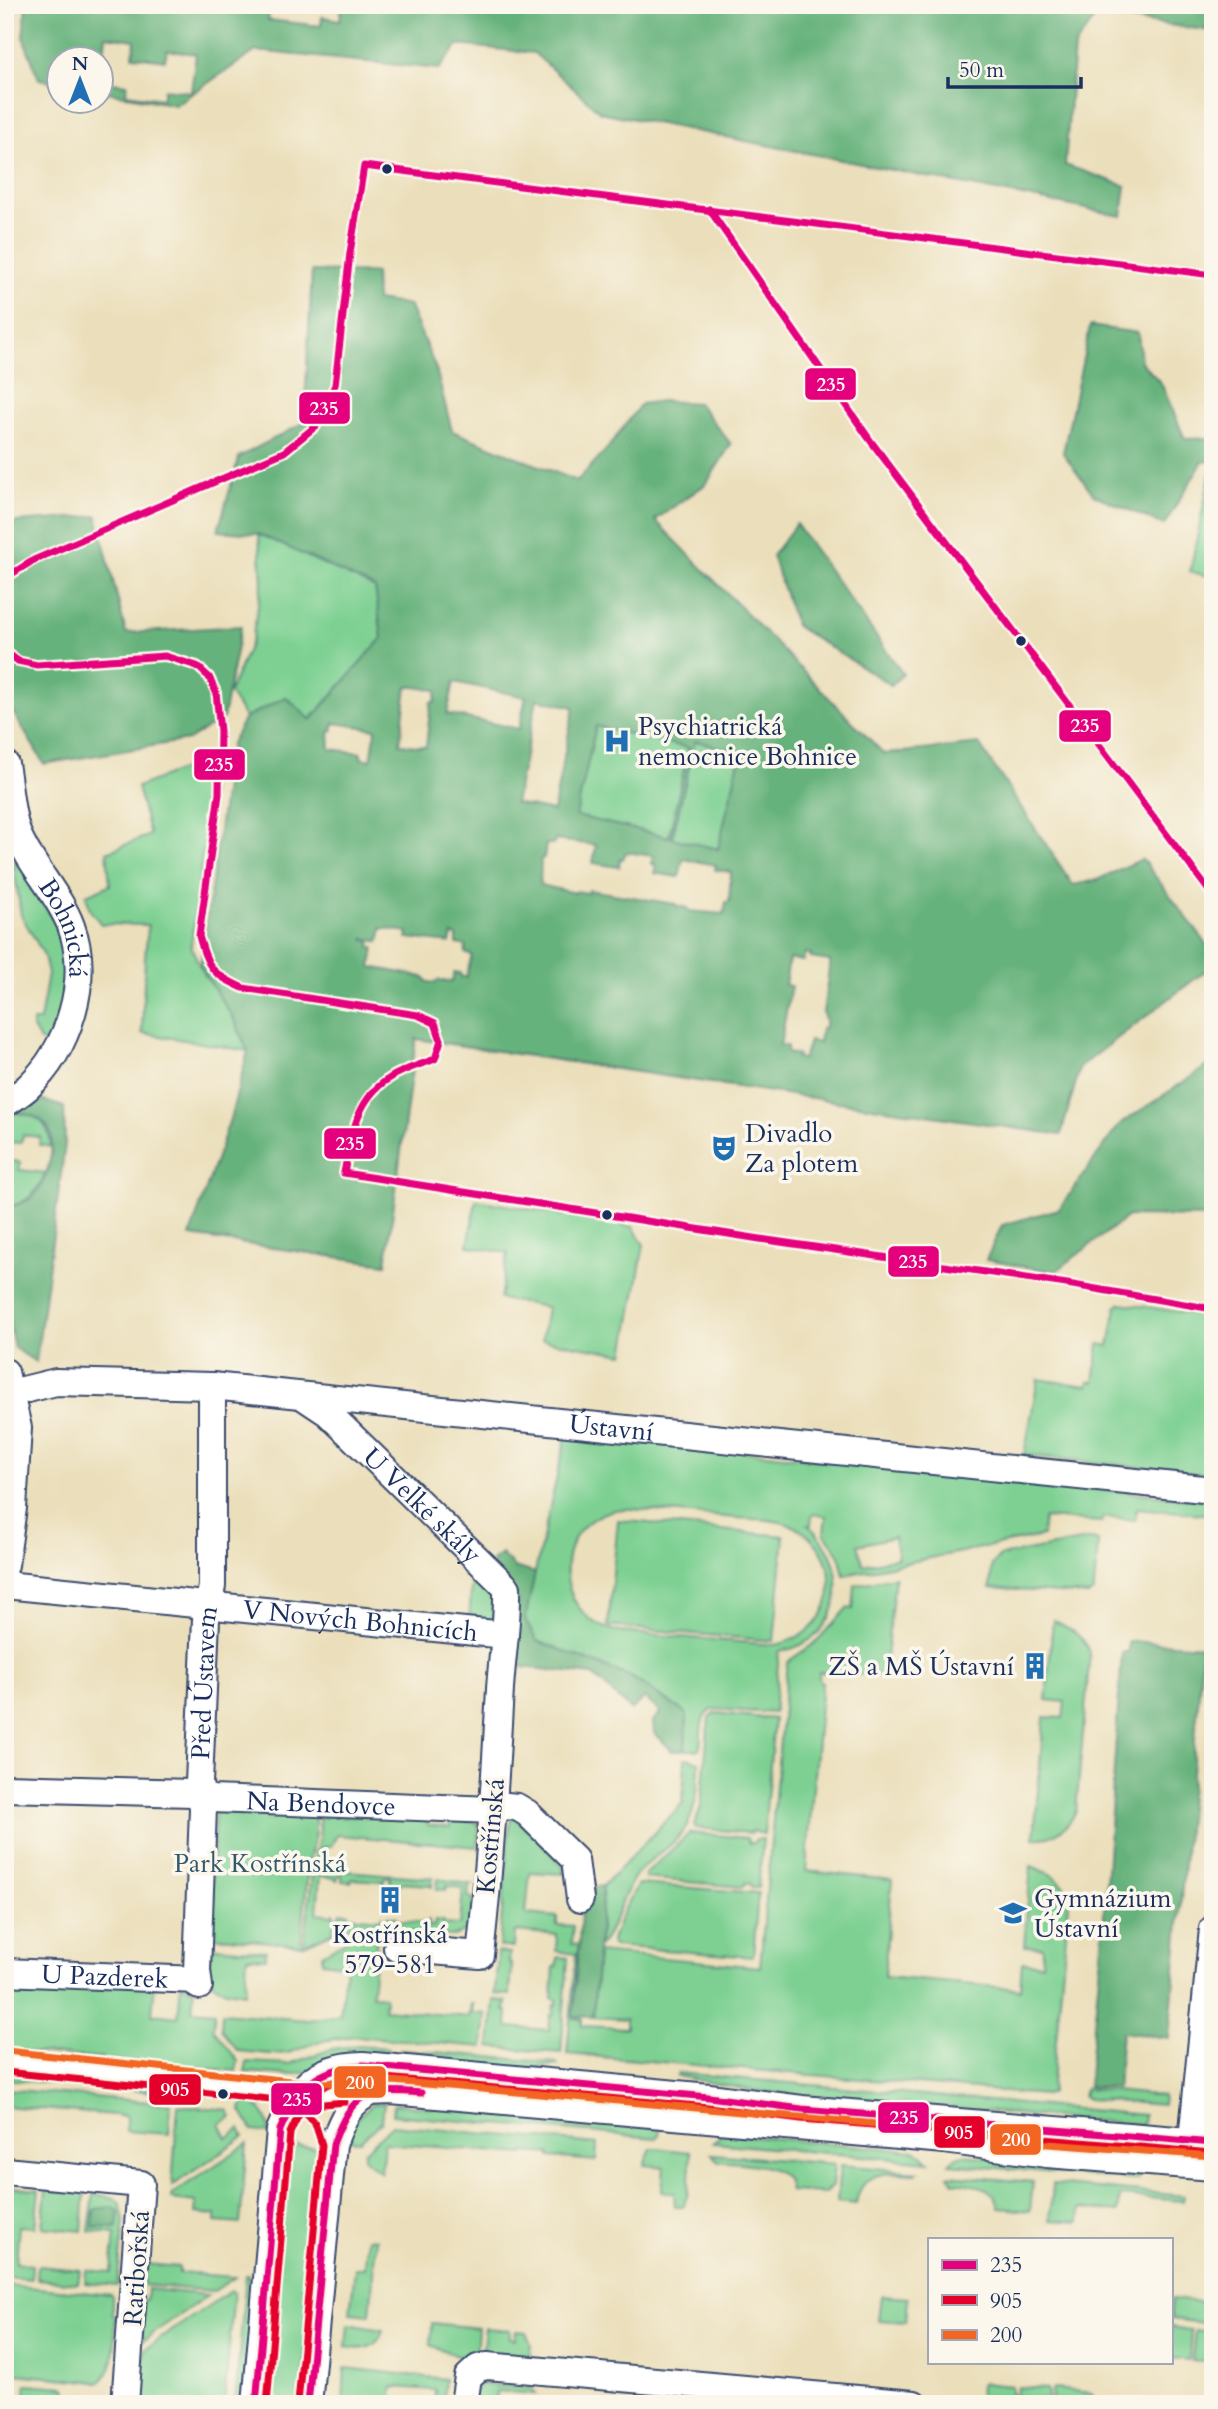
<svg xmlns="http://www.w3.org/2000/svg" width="1218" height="2409" font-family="Cardo,serif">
<rect width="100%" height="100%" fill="#fbf7ec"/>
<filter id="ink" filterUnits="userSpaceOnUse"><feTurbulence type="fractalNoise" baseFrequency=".0143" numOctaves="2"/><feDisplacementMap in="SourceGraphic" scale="14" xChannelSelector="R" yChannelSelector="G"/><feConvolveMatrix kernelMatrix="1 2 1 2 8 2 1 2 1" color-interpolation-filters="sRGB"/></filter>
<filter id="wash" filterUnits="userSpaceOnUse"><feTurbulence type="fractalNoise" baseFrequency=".00686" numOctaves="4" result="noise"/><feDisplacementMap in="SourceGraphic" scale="28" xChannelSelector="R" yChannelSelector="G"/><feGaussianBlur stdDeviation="1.57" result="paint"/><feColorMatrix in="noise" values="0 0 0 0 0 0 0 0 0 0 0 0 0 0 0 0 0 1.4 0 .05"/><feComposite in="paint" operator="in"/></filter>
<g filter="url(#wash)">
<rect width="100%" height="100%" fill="#ebdfbb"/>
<g fill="#7dd092" stroke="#4c8078" stroke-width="2" fill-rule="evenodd">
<polygon points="1212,465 1213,465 1213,577 1190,572"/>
<polygon points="259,534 376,588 383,638 310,720 286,697 245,718 229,693 252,640 262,583"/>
<polygon points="596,726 689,748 669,837 575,816"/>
<polygon points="695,741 742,752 719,849 672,839"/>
<path d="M196,764C205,770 209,776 211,787L191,946L200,967L235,1021L248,1051L142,1033L145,958L148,925L101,924L90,910L86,895L110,885L107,852L150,835L137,787Z"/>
<polygon points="5,855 26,872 64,940 67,995 47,1043 40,1041 33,1028 33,1021 40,1021 48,974 44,955 21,915 14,867 5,867"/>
<path d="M10,1112C36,1114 49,1120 51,1147L39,1145L40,1137L23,1135L21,1143L5,1142V1115Z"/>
<path d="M9,1161L20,1162L19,1170L46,1173C35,1193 30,1203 5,1207V1167H9Z"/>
<polygon points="476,1200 633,1227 644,1245 624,1354 542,1340 547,1307 500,1299 508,1253 468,1246"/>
<polygon points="1121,1303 1213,1317 1213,1475 1024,1455 1038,1379 1088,1386 1089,1381 1094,1382 1099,1344 1109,1346 1116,1307"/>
<path d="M567,1433L1213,1501V1515L1137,1508L1135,1520L1103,1517L1102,1522L1044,1518L1042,1536L844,1575L839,1554L824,1533L826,1516L812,1514L811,1525H808C856,1565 844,1641 779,1652L774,1713L715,1709C698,1713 702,1733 700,1747L697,1750H685L687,1714L631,1677L537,1641L524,1620ZM631,1509C666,1512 702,1515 737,1518C755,1519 774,1519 790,1525C821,1537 838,1572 827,1604C819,1627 798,1640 775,1645L620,1632C542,1617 553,1506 631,1509ZM894,1537L898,1558L863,1565L858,1545Z"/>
<polygon points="618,1520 784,1536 774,1641 608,1626"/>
<polygon points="1092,1539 1098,1541 1098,1544 1094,1587 1093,1592 1088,1595 990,1588 992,1565 1000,1556"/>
<polygon points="459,1548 495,1583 499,1623 469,1622 472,1577 451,1557"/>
<path d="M895,1577L884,1676L819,1672V1680L822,1682L806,1871L892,1880L884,1977L1020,1989L1022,1962L1042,1964L1043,1947L1024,1946L1031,1866C1050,1873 1068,1880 1069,1903L1051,2093L1045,2095L567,2054L576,1954L556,1951L557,1935L515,1931L514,1947H499L510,1820L515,1817L563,1865V1874L530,1872L526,1914L557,1917V1925L573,1926L571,1944L579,1945L573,2018L582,2019V2026L626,2028V2019L593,2017L598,1952L760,1967L787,1662L815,1643L847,1608L853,1609L855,1585Z"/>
<path d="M1053,1620C1067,1627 1086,1637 1090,1653L1076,1811C1068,1828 1053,1840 1034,1838L1044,1717L1063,1718L1065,1702L1046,1700Z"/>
<polygon points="715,1713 774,1719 764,1834 752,1831 751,1833 696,1828 694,1825 701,1807 709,1718"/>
<path d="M687,1758L699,1762C698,1785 697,1805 687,1826C675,1848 646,1858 633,1879C624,1894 609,1939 599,1946L603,1886L683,1803L685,1759Z"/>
<polygon points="215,1811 315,1815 315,1833 308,1868 301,1945 210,1936"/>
<path d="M319,1815L428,1818V1825L450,1827L451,1819L477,1823L479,1829L477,1847L337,1835L331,1846L322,1848L321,1869L433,1878L432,1888L431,1885L399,1883V1886L390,1885V1877H385L383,1885V1881L352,1879L351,1882L342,1881V1875H338L337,1881L336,1878L320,1876L317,1913L333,1915L334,1912V1916L339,1917L340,1912L349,1913V1916L380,1919L382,1916V1920H387V1916L396,1917V1920L428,1923L429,1919V1926H434L435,1920L444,1921V1924L460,1925L463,1888L447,1886L446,1890L437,1889L438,1879L475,1885H469L468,1897L474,1899C472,1916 473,1933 452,1936L334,1925L333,1932L304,1945L313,1868L320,1832Z"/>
<polygon points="690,1833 747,1838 749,1843 754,1843 756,1839 763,1839 758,1888 752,1888 750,1884 745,1883 742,1887 645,1878 645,1874"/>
<polygon points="638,1884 758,1893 753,1957 613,1946 611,1943 620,1918"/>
<polygon points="354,1936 377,1937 372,1995 385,1996 384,2009 469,2017 471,2004 473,2004 472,2013 486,2014 483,2047 355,2036 321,2041 288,2053 271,2054 238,2051 221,2029 222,2013 308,2020 340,2015 346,1965 322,1962 322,1954"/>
<path d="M214,1947L266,1951V1958L247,1957L245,1993C206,1988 208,1984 210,1948Z"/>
<polygon points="498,1952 510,1953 509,1963 512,1964 510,1995 495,1994"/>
<polygon points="558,1957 568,1958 561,2053 490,2047 494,2000 506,2001 505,2011 508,2011 507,2027 549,2030 550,2015 553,2015 554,2005 557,2005 557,2000 552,1998 554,1967 557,1967"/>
<polygon points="5,1976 155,1982 152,2014 178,2017 181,1983 194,1992 192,2010 215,2012 213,2028 238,2061 236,2071 5,2050"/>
<polygon points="354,2046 388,2048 387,2058 289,2075 245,2072 247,2062 289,2064 332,2049"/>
<polygon points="400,2049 556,2063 558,2065 518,2070 399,2059"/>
<polygon points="5,2071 101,2079 166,2093 5,2079"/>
<polygon points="678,2073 1144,2115 1143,2125 754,2091 677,2076"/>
<polygon points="1085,2088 1163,2096 1162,2105 1086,2099 1083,2096"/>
<polygon points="5,2089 171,2104 169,2134 126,2131 126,2116 5,2106"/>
<path d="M243,2100C260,2105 269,2115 270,2133L253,2131L241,2111Z"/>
<polygon points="384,2103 382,2121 360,2141 343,2140 345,2129 372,2104"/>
<polygon points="394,2104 660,2128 659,2136 656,2138 393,2115"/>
<polygon points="178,2105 228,2110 232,2117 220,2124 227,2138 240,2129 244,2136 172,2186"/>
<polygon points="392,2125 597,2144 596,2161 550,2157 550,2154 524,2152 524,2154 384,2143 381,2173 364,2159 364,2152"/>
<polygon points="728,2134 915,2151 921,2154 929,2162 713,2143 721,2135"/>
<polygon points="247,2144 240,2224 216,2222 216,2215 195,2213 196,2202 171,2199 172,2194"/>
<polygon points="287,2145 324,2149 301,2404 265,2404"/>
<polygon points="651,2148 691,2152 688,2193 683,2207 675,2207 674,2193 662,2191 664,2167 644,2165"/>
<path d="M712,2154L834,2164L832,2186L825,2193L790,2191C789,2161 740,2164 718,2161Z"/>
<polygon points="963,2155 1140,2170 1137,2180 949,2164 955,2158"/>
<path d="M840,2165L918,2172L915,2174C889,2172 861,2169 856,2204L837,2202Z"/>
<path d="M948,2175L1033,2182L1030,2211L999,2208C996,2184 972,2185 953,2182Z"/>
<polygon points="1053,2184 1184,2196 1183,2201 1120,2196 1118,2212 1080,2208 1079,2222 1050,2220"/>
<polygon points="5,2186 39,2190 35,2227 19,2226 16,2263 32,2265 31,2279 5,2277"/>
<polygon points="46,2190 85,2193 82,2231 42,2227"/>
<polygon points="94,2194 114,2198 120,2203 124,2221 117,2286 85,2283 86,2270 111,2272 115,2234 89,2231"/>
<polygon points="367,2238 376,2239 370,2315 350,2313 355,2268 365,2268"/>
<polygon points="145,2264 179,2267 179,2273 235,2277 214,2291 143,2285"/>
<polygon points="38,2266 80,2270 78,2283 37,2279"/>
<polygon points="246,2275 249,2275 253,2316 246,2404 235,2404"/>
<path d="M5,2285L112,2295V2315L116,2316C114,2336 118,2371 99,2382L5,2373Z"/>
<polygon points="147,2289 208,2295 142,2341 140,2300 146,2300"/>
<polygon points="230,2291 234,2292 224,2404 140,2404 145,2349"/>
<polygon points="881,2296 908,2298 906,2322 878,2320"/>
<polygon points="1171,2299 1213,2303 1213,2324 1171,2319"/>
<polygon points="432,2323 478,2328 476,2359 457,2356 431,2345"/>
<path d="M348,2324L383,2330C378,2348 363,2351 346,2347Z"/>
<polygon points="1171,2327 1191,2330 1189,2360 1171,2358"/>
<polygon points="485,2328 510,2330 510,2338 515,2339 516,2331 526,2332 531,2344 529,2360 482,2357"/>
<polygon points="1195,2330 1213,2332 1213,2362 1192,2360"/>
<polygon points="345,2368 445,2379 443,2404 434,2404 435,2390 393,2387 391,2404 343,2404"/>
<polygon points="982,2383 1011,2386 1011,2394 1016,2395 1017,2387 1046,2389 1048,2392 1047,2404 979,2397 980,2385"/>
<polygon points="26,2384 65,2387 67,2389 65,2400 25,2396"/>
<polygon points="479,2384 531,2388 536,2394 497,2391 496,2404 469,2404"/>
<polygon points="1054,2389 1092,2393 1094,2404 1051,2404 1052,2391"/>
</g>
<g fill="#66b27c" stroke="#40706d" stroke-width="2" fill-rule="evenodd">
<polygon points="26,5 252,5 252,8 269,10 268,20 321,26 322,17 340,20 342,5 1213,5 1213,31 1097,15 1074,47 1065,165 1126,186 1122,216 600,112 534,53 458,45 439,69 256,51 175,105 102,91 102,81 127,84 126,94 162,99 164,89 191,92 196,54 167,50 165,60 133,56 135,40 106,36 102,68 102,60 60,60 59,83 39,79 23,37"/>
<path d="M312,271L375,273L376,300L409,305L436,369L452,431L577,481L607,449L641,404L662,401L698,403L731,444L706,484L655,520L884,754L979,744L1073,885L1097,880L1142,859L1213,952V965L1080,1067L1061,1135L416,1039L386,1264L190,1236L231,1116L248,1051L235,1021L200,967L231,743L245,718L286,697L311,720L382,638L375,588L259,534L218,531L239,457L304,423ZM454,682L526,697L519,729L447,714ZM407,686L437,690L435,702H431L426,747L400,744ZM537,699L574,707L553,811L515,803ZM334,723L376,729L371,760L361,758V753L330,749L329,732L332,731ZM596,726L689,748L669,837L576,816ZM695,741L741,752L718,849L672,838ZM555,840L596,845L593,863L619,867L620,859H623L626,852L653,856L652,864L656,865L654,873L679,877L683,859L716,865L715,870L731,872L729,902H726L724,914L689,911L688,908L676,906V904L589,890L588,893L576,891L575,893L540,885L541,858H544L546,844H554ZM382,928L408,932L407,938L450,943L452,935L457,936V944L466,946L465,953L472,955L466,977H461V973L454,972L452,982L439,980L435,983L428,982L423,977L371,967L374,948L370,947L371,941L364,940V938L379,942ZM805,953L811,954L810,958L830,961L823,1013L825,1020V1027L821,1029L819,1043L809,1041L803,1059L797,1058L798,1055L787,1053V1046L780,1045L791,986L785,985L789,959L803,961Z"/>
<polygon points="1090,326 1138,333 1141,362 1161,383 1185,439 1213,438 1213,462 1203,461 1164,525 1094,495 1063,453"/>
<polygon points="97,516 126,633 241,626 223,718 188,740 44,764 5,699 5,523"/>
<polygon points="796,524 903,674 891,685 796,626 772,556"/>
<polygon points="1213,1062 1213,1217 1128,1216 1055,1272 986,1260 1002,1225 1059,1209 1119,1125"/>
<path d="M32,1097L64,1107L65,1144L36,1362L14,1348L5,1300V1207C14,1206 24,1203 31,1198C46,1187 60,1140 46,1125C36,1114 24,1113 10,1112Z"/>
<polygon points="501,1554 514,1567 535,1573 525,1620 537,1641 631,1677 687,1714 685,1750 672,1751 654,1732 653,1721 661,1713 645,1698 631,1710 593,1675 523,1667 515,1661 492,1561"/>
<polygon points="1129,1641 1203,1646 1169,2038 1122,2032 1117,2088 1088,2086 1102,1943 1122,1652 1128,1652"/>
<polygon points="603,1886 593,2017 573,2016 582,1902 594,1887"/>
<polygon points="113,2207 119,2212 117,2228 93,2227 94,2211 96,2209"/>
</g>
</g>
<g filter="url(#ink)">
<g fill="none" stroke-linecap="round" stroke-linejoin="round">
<defs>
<g id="minor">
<path id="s1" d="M5,764C9,785 10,812 17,832C29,864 59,894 71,926C91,980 69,1049 27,1088C20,1094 12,1099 5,1104"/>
<polyline points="5,1372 18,1428 13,1508 5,1565"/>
<path id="s2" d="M11,1393L56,1382L212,1386L1213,1490"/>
<path id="s3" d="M304,1397L328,1413L507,1588C508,1622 502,1655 500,1689C495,1778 490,1866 480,1955L397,1948"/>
<path id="s4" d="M5,1585L505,1635"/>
<path id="s5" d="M5,1788L192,1793L212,1799L493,1810L507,1806L517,1807L527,1813L575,1860L580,1899"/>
<path id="s6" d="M5,1972L197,1980"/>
<path id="s7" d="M199,1986L197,1971L203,1808L199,1783L206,1619L212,1586V1386"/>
<polyline points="5,2061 299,2092 323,2094 391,2091 944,2140 1047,2154 1213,2167"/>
<polyline points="1190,2160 1213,1929"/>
<polyline points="5,2171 141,2184 125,2404"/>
<path d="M256,2404L280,2130C298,2087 314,2066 363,2065L709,2097L802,2109L1213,2143"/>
<path d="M308,2404L333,2144C342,2120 348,2103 372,2091"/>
<polyline points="464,2404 468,2377 478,2368 487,2366 914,2404"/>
</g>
</defs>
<use href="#minor" stroke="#3a496c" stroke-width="30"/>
<use href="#minor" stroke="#fff" stroke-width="26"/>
<defs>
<g id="bus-1">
<polyline points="709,209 870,440 1213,896"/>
<polyline points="5,578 34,560 284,452 316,426 335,385 350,253 364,166 1213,275"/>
<path d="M5,651L18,661L37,665L165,656L197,666L209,677L216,692L220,731L219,794L199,936C208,969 212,974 243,988L418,1015L435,1023L441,1040L435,1059C420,1065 403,1069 390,1078C356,1098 351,1138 344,1173L760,1239L1067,1284L1213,1309"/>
<path d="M256,2404L280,2130C299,2087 314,2069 363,2065L709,2097L802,2109L1213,2143"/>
<path d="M308,2404L333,2144C354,2090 365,2089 421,2093"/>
</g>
<g id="bus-2">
<polyline points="5,2072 298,2102 323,2104 345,2102"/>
<polyline points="261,2099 294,2102 315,2123 322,2145 298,2403"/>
<path d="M267,2404L290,2133C307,2095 320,2079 363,2076L708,2107L801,2119L1212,2153"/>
</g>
<polyline id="bus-3" points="6,2051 300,2082 323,2083 392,2081 945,2130 1048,2144 1213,2156"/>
</defs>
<use href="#bus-1" stroke="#fbf7ec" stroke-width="12"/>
<use href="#bus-2" stroke="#fbf7ec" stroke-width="12"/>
<use href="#bus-3" stroke="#fbf7ec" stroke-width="12"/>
<use href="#bus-1" stroke="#e5007d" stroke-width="7"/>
<use href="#bus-2" stroke="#e4002b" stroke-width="7"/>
<use href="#bus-3" stroke="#f26522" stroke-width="7"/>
</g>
</g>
<defs>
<symbol id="hospital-bare" viewBox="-9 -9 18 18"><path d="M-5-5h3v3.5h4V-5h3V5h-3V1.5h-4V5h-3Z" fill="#1f6fb2" stroke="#fbf7ec" stroke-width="2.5" paint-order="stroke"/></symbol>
<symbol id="theatre-bare" viewBox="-9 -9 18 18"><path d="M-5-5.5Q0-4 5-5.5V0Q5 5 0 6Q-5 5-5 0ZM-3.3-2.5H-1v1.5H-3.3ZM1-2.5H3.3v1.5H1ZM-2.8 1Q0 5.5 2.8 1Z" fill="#1f6fb2" stroke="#fbf7ec" stroke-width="2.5" paint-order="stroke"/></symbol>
<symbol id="building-bare" viewBox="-9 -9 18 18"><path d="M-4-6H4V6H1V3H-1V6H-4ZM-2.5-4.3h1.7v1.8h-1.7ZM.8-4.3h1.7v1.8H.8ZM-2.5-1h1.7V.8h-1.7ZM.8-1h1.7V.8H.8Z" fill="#1f6fb2" stroke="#fbf7ec" stroke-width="2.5" paint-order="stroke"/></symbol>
<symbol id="school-bare" viewBox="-9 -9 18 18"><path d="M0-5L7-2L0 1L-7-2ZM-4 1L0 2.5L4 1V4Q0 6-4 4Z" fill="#1f6fb2" stroke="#fbf7ec" stroke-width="2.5" paint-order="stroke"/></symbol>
</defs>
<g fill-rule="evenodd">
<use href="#hospital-bare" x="598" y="722" width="38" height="38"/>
<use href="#theatre-bare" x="705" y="1129" width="38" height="38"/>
<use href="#building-bare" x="1016" y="1647" width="38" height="38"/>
<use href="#building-bare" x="371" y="1881" width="38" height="38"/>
<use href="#school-bare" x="994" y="1894" width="38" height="38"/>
</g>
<g fill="#1b2f5e" stroke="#fbf7ec" stroke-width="2.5">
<circle cx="387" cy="169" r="6"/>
<circle cx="1021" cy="641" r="6"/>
<circle cx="607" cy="1215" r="6"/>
<circle cx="223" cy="2094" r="6"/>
</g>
<g text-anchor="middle" stroke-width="7" stroke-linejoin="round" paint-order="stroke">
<g font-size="26" fill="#1b2f5e" stroke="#fbf7ec" text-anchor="start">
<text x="638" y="735">Psychiatrická<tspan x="638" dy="30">nemocnice Bohnice</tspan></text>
<text x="745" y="1142">Divadlo<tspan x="745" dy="30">Za plotem</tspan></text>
<text x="1014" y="1675" text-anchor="end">ZŠ a MŠ Ústavní</text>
<text x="1034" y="1907">Gymnázium<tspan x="1034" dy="30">Ústavní</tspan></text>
<text x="390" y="1943" text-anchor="middle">Kostřínská<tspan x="390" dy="30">579-581</tspan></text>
</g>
<g font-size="26" fill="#1b2f5e" stroke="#fbf7ec">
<text dy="9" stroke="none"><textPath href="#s1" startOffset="178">Bohnická</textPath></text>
<text dy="9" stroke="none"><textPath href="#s2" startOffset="604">Ústavní</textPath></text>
<text dy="9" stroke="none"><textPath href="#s3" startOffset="161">U Velké skály</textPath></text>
<text dy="9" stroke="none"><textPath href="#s4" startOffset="357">V Nových Bohnicích</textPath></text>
<text dy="9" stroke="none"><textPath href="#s7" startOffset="304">Před Ústavem</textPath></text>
<text dy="9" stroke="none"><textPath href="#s5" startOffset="317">Na Bendovce</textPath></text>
<text transform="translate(490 1836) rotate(-85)" y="9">Kostřínská</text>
<text dy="9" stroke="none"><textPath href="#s6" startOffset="100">U Pazderek</textPath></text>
<text transform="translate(136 2268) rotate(-86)" y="9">Ratibořská</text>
</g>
<g font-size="26" fill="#34576b" stroke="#fbf7ec">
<text x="260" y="1872">Park Kostřínská</text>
</g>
</g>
<g stroke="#fbf7ec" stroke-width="2.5">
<rect x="804" y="367" width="53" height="34" rx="7" fill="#e5007d"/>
<rect x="298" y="391" width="53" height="34" rx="7" fill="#e5007d"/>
<rect x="1058" y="709" width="54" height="34" rx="7" fill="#e5007d"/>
<rect x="193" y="748" width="53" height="33" rx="7" fill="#e5007d"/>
<rect x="323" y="1127" width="54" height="33" rx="7" fill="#e5007d"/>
<rect x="887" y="1245" width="53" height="33" rx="7" fill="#e5007d"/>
<rect x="333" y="2065" width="54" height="34" rx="7" fill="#f26522"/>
<rect x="148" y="2073" width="54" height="33" rx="7" fill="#e4002b"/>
<rect x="270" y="2082" width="53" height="34" rx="7" fill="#e5007d"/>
<rect x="877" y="2101" width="53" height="33" rx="7" fill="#e5007d"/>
<rect x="933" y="2115" width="53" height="34" rx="7" fill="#e4002b"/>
<rect x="989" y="2123" width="53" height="33" rx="7" fill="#f26522"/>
</g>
<g font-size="19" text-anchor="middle" font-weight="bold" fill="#fff">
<text x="831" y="391">235</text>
<text x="324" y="415">235</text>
<text x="1085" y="732">235</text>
<text x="219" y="771">235</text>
<text x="350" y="1150">235</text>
<text x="913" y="1268">235</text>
<text x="360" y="2089">200</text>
<text x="175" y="2096">905</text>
<text x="297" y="2106">235</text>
<text x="904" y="2124">235</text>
<text x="959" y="2139">905</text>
<text x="1016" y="2146">200</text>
</g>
<rect width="1218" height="2409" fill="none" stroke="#fbf7ec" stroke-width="28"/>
<rect x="928" y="2238" width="245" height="126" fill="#fbf7ec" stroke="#a1a7b3" stroke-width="2"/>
<rect x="942" y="2260" width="35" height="10" fill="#e5007d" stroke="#a1a7b3" stroke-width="2"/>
<text x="990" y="2272" font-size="21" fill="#1b2f5e">235</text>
<rect x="942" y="2295" width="35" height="10" fill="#e4002b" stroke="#a1a7b3" stroke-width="2"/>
<text x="990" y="2308" font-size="21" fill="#1b2f5e">905</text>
<rect x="942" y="2330" width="35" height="10" fill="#f26522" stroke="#a1a7b3" stroke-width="2"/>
<text x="990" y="2342" font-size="21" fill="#1b2f5e">200</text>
<g transform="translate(80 80)"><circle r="33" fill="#fbf7ec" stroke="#a1a7b3" stroke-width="2"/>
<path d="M0-5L12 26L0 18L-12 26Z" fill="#1f6fb2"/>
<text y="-10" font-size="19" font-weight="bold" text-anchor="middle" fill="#1b2f5e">N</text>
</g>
<path d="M948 77v10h133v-10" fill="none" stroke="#1b2f5e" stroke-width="3.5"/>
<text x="959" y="77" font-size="21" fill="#1b2f5e" stroke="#fbf7ec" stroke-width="5" paint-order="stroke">50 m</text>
</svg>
